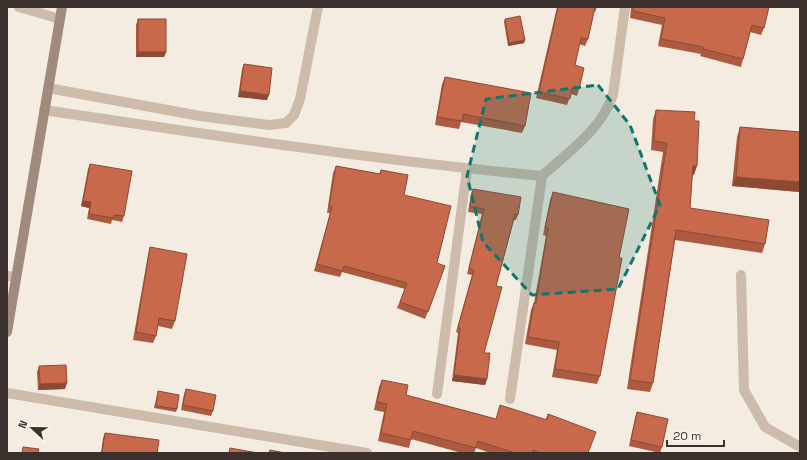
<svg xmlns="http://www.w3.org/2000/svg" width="807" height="460" font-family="'Space Grotesk',sans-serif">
<rect width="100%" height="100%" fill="#f4ebe1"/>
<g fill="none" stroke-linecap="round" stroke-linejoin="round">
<g stroke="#cdbbac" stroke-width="10">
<polyline points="19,7 60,19"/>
<polyline points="741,275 744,390 765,427 800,447"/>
<polyline points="7,276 16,277"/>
<polyline points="7,393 367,453"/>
</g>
<g stroke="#cdbbac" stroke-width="10">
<polyline points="48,88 200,116 269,125 286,123 294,115 300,99 318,7"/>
<path d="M44,110C210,135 376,160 542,176L510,399"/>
<path d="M542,176C568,152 601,130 613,95L625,7"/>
<polyline points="437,394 467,169"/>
</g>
<polyline stroke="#a18a7d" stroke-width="10" points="7,332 62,7"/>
</g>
<g fill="#ac5a40">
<polygon points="557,7 597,7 595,12 594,12 588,39 585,46 579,44 575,65 579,89 577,96 571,94 567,105 536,98"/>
<polygon points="631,7 769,7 764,28 761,35 750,32 743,59 741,67 700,56 701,54 658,46 662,25 630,18"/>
<polygon points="138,19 166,52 164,57 136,57 136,25"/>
<polygon points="505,19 525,40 524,43 508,46 504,22"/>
<polygon points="244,64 267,100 238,97 242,69"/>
<polygon points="445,77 525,126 522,133 461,122 459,129 435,125 442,84"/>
<polygon points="656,110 694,175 692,175 690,208 765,244 762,253 675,240 653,383 650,392 627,389 663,152 651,150 653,119"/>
<polygon points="740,127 800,132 800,192 732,186 737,137"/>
<polygon points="90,164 124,216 122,222 112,220 111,224 87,219 89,208 81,206 88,169"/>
<polygon points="336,166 379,174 381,170 404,195 437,263 445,266 425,319 397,308 405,289 342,272 340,277 314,271 330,213 327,213 333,173"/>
<polygon points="473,189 518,215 516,220 514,220 496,286 484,353 487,379 485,385 452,381 458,333 456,332 472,275 467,274 482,214 468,212 471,194"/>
<polygon points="553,192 619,258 600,376 597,384 552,377 557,350 525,344 531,310 534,303 546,236 543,235 550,200"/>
<polygon points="150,247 175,321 172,329 158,326 156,336 153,343 133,340 148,255"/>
<polygon points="39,366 65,389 38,390 37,372"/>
<polygon points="382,380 406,395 496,419 545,420 548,414 588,453 490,453 476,448 474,453 462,453 411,439 409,448 378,441 384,412 374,410 379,387"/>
<polygon points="186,389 213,411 211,416 181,410 184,394"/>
<polygon points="158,391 177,409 176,412 154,408"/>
<polygon points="637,412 662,447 660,453 629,446 635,418"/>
<polygon points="105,433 157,453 101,453 103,438"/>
</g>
<g fill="#8c4a34">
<polygon points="434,7 444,7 434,8"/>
<polygon points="525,40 524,43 508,46 509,43"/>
<polygon points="138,52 166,52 164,57 136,57"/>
<polygon points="240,91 269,95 267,100 238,97"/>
<polygon points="693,166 697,166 694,175 690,174"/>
<polygon points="736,177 800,182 800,192 732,186"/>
<polygon points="83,201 91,202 89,208 81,206"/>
<polygon points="454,375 487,379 485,385 452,381"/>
<polygon points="67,383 65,389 38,390 40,384"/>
</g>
<g fill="#c8694b" stroke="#8c4a34">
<polygon points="558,7 595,7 588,39 581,38 575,65 584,68 579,89 572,88 570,99 539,92"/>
<polygon points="633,7 769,7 764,28 752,25 743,59 703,49 703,47 661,39 665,18 633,11"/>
<polygon points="520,16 525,40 509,43 505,19"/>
<rect x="138" y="19" width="28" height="33"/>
<polygon points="244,64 272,68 269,95 240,91"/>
<polygon points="445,77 531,93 525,126 463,114 462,121 437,117"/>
<polygon points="656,110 695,112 694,121 699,121 697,166 693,166 690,208 769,220 765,244 676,230 653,383 630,380 667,143 654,141"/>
<polygon points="740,127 800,132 800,182 736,177"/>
<polygon points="90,164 132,171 124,216 114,215 113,218 89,214 91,202 83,201"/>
<polygon points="336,166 380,174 381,170 408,175 404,195 451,206 437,263 445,266 428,312 400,302 407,283 344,266 342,271 317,264 332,207 329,206"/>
<polygon points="473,189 521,197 518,215 515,214 496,286 502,287 484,353 490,353 487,379 454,375 460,328 458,327 474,270 469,268 484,209 470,206"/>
<polygon points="553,192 629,209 619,258 622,258 600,376 555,369 559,342 528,337 534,303 536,303 548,228 545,227"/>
<polygon points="150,247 187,254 175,321 159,318 156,336 136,332"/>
<polygon points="66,365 67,383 40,384 39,366"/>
<polygon points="382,380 408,385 406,395 496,419 500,405 547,420 548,414 596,432 588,453 541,453 533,450 532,453 515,453 478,441 476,448 413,431 411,440 381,433 387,404 377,402"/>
<polygon points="186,389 216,395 213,411 183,405"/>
<polygon points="158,391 179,395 177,409 156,406"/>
<polygon points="637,412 668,419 662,447 631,440"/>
<polygon points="105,433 159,440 157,453 102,453"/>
<polygon points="23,447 39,449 38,453 22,453"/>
<polygon points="230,448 258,453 229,453"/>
<polygon points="270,450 285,453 269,453"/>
</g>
<path fill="#0f766e" fill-opacity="0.2" stroke="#0f766e" stroke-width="3" stroke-dasharray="8 5" stroke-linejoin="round" d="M598,85L630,125L660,205L618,289L532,295L483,242L467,176L486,99Z"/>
<rect width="807" height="460" fill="none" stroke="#3b302b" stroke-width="16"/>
<g transform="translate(32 428) rotate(292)" stroke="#fbf5ee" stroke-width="3" paint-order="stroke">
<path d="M0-3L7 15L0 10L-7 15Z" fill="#3b302b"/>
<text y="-6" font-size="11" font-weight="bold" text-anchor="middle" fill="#3b302b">N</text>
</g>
<path d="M667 440v6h57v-6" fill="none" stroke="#3b302b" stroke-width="2"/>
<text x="673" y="440" font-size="12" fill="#3b302b" stroke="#fbf5ee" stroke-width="3" paint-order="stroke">20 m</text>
</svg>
